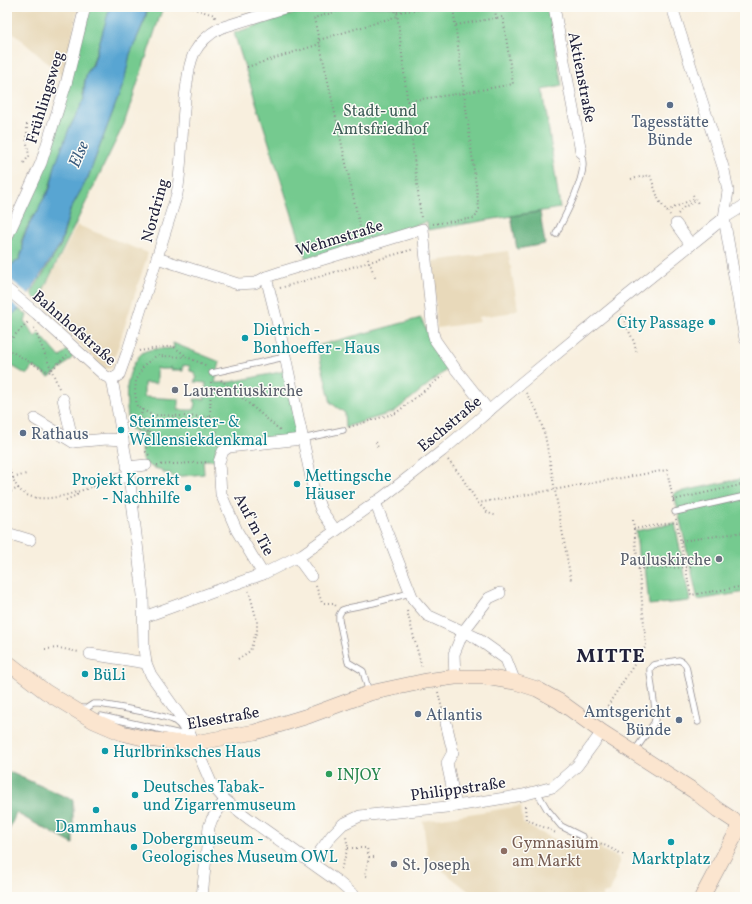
<svg xmlns="http://www.w3.org/2000/svg" width="752" height="904" font-family="Vollkorn,serif">
<rect width="100%" height="100%" fill="#fdfcf7"/>
<filter id="ink" filterUnits="userSpaceOnUse"><feTurbulence type="fractalNoise" baseFrequency=".025" numOctaves="2"/><feDisplacementMap in="SourceGraphic" scale="8" xChannelSelector="R" yChannelSelector="G"/><feConvolveMatrix kernelMatrix="1 2 1 2 8 2 1 2 1" color-interpolation-filters="sRGB"/></filter>
<filter id="wash" filterUnits="userSpaceOnUse"><feTurbulence type="fractalNoise" baseFrequency=".012" numOctaves="4" result="noise"/><feDisplacementMap in="SourceGraphic" scale="16" xChannelSelector="R" yChannelSelector="G"/><feGaussianBlur stdDeviation="0.9" result="paint"/><feColorMatrix in="noise" values="0 0 0 0 0 0 0 0 0 0 0 0 0 0 0 0 0 1.4 0 .05"/><feComposite in="paint" operator="in"/></filter>
<g filter="url(#wash)">
<rect width="100%" height="100%" fill="#f8efde"/>
<g fill="#e8d9ba">
<polygon points="7,7 78,7 64,78 7,27"/>
<polygon points="77,225 148,253 112,366 108,369 103,368 38,301"/>
<polygon points="508,251 518,309 508,313 478,317 480,322 437,328 433,261"/>
<polygon points="521,806 523,823 535,830 583,852 588,843 592,842 601,846 602,850 618,857 620,863 614,876 615,880 610,892 603,894 603,897 476,897 428,859 423,821"/>
</g>
<g fill="#74ca8f" stroke="#4b7665" fill-rule="evenodd">
<path d="M89,7H110L105,25L92,65C85,71 82,88 85,98L69,129L55,166L49,189L40,205L38,211L32,217L24,234L21,242L23,249L19,259L7,268V246L35,187Z"/>
<polygon points="148,7 163,7 124,124 38,301 32,295 32,292 61,245 70,210 88,178 124,82 130,54 145,20"/>
<polygon points="314,7 510,7 510,10 528,7 548,7 562,86 543,90 560,208 428,230 427,222 306,259 234,33"/>
<polygon points="19,309 27,315 25,322 35,337 39,333 60,357 67,350 73,357 58,371 49,377 34,367 31,368 27,375 7,363 7,319"/>
<polygon points="421,318 435,351 449,368 394,412 346,427 345,413 331,403 317,346"/>
<path d="M173,343L220,362L215,383L231,382L285,371L299,433L293,438L216,446L215,460H203L204,474L173,477L170,473H162V470C136,464 141,456 143,433L136,432L130,429C126,406 123,383 135,362C138,358 140,353 146,351C154,348 165,349 174,348ZM183,365L190,366V371L194,372V374L197,378L194,382L206,383L205,399H194L195,404L193,410H178V399L144,397V383H157V370L156,368L157,367L159,369H170V367H171V370H180V368H181V371H183Z"/>
<polygon points="745,478 745,592 698,600 674,493"/>
<polygon points="675,523 690,601 649,605 645,565 639,564 636,531"/>
</g>
<g fill="#5fae7a" stroke="#40685a">
<polygon points="540,212 545,244 517,249 511,216"/>
<polygon points="7,771 73,800 73,844 16,813 7,835"/>
</g>
<path fill="#59a5d2" stroke="#3e6486" d="M110,7H147L145,19L130,54L124,82L88,177L70,210L60,245L19,309L7,319V268L20,259L23,249L22,242L25,234L33,217L38,212L40,205L50,189L55,166L69,129L85,98C83,89 85,71 93,65Z"/>
<polygon fill="#f8efde" points="7,277 30,295 21,310 7,299"/>
</g>
<g filter="url(#ink)">
<g fill="none" stroke-linecap="round" stroke-linejoin="round">
<defs>
<g id="lane">
<path d="M556,234C565,216 582,185 583,165C583,161 582,156 581,152"/>
<polyline points="212,373 285,357"/>
<polyline points="302,439 343,430"/>
<polyline points="675,512 745,496"/>
<polyline points="369,693 363,671 348,662 339,620 339,615 342,610 348,608 373,603 410,593"/>
<path d="M80,708H87L93,704H100C121,708 154,712 173,720C178,723 181,726 183,731"/>
<polyline points="101,716 185,735"/>
<polyline points="634,752 654,723 656,716 650,673 650,669 653,665 679,660 683,662 686,666 698,722"/>
<polyline points="537,792 547,809 561,826 583,837"/>
</g>
<g id="street">
<polyline points="554,7 581,152"/>
<polyline points="672,7 724,170 728,191 724,218 745,339"/>
<polyline points="676,224 691,245"/>
<polyline points="7,237 41,163 66,84 85,7"/>
<polyline points="157,258 238,284 255,283 266,277"/>
<polyline points="7,289 37,314 105,376 112,379"/>
<polyline points="112,379 129,475 143,595 144,649 146,663 151,675 185,723 212,785 225,800 248,818 337,881 356,897"/>
<path d="M112,379L119,375L128,350L177,194C183,158 181,120 187,83C188,74 190,62 194,53C200,42 209,34 220,28L287,7"/>
<polyline points="63,399 73,442"/>
<polyline points="35,419 73,442 107,439 123,440"/>
<polyline points="127,467 146,465"/>
<polyline points="111,481 129,475"/>
<polyline points="375,502 413,599 427,615 475,637 506,659 515,682"/>
<polyline points="335,530 321,510 313,487 281,337 266,277 281,272 423,229 433,333 435,340 454,367 489,411"/>
<polyline points="7,533 30,540"/>
<polyline points="297,557 311,576"/>
<polyline points="263,574 237,531 221,494 219,462 223,451 229,447 302,439"/>
<polyline points="144,617 263,574 303,554 383,497 442,451 520,384 616,305 724,218 745,205"/>
<polyline points="90,654 146,663"/>
<polyline points="455,677 454,654 463,632 489,598 500,593"/>
<polyline points="446,723 453,752 447,763 456,806"/>
<polyline points="312,862 332,835 343,824 360,816 456,806 523,795 553,787 577,766 602,732"/>
<polyline points="202,897 209,827 212,819 225,800"/>
</g>
<polyline id="secondary" points="7,662 46,692 94,721 122,733 147,739 173,742 194,743 255,732 308,716 370,693 426,681 455,677 485,677 515,682 537,689 559,701 602,732 694,791 718,810 741,825 727,850 702,897"/>
</defs>
<use href="#lane" stroke="#8d888c" stroke-width="7"/>
<use href="#street" stroke="#8d888c" stroke-width="12"/>
<use href="#secondary" stroke="#8d888c" stroke-width="16"/>
<g stroke="#8d888c" stroke-width="2" stroke-dasharray="1 3" stroke-linecap="butt">
<polyline points="189,7 214,15 216,19"/>
<polyline points="352,7 314,18 362,236"/>
<polyline points="389,7 389,9 397,12 421,218"/>
<polyline points="397,12 439,7"/>
<polyline points="456,25 496,18 495,7"/>
<polyline points="319,40 398,16"/>
<polyline points="247,67 320,44"/>
<polyline points="407,101 464,93 513,84 503,17 496,18"/>
<polyline points="24,163 29,156 26,137 27,133 27,124"/>
<polyline points="631,179 650,175 659,201 670,215"/>
<polyline points="693,195 699,205"/>
<polyline points="667,211 695,198"/>
<polyline points="678,214 684,207 696,201"/>
<polyline points="433,224 475,218 479,209 453,7"/>
<polyline points="368,258 376,280"/>
<polyline points="280,288 414,249"/>
<polyline points="621,314 634,342 637,354"/>
<polyline points="34,328 59,388"/>
<polyline points="7,343 29,321"/>
<polyline points="7,349 33,364 49,372 67,355"/>
<polyline points="139,351 173,346 186,356"/>
<polyline points="221,380 280,430"/>
<polyline points="526,393 537,411 545,435 571,580"/>
<polyline points="152,415 210,417 211,380"/>
<polyline points="210,417 216,417 217,441"/>
<polyline points="349,427 396,413 445,374"/>
<polyline points="139,431 150,432"/>
<polyline points="134,442 138,442 142,409"/>
<polyline points="376,442 378,448"/>
<polyline points="149,455 146,452 147,438 150,432 152,415 137,407 135,392 136,381 144,365 156,356 187,357 205,365 207,367"/>
<polyline points="448,460 461,476 478,503 667,470 674,505"/>
<path d="M7,462C10,471 13,481 18,488C36,510 78,491 101,484"/>
<polyline points="157,465 209,462"/>
<polyline points="13,478 26,474"/>
<polyline points="7,493 19,488"/>
<polyline points="66,500 77,495 76,491"/>
<polyline points="673,500 745,484"/>
<polyline points="478,503 488,513 497,516"/>
<polyline points="676,519 691,595 745,586"/>
<polyline points="633,520 634,529"/>
<polyline points="681,541 745,532"/>
<polyline points="638,569 691,567"/>
<polyline points="316,586 322,603 333,603 336,606"/>
<polyline points="407,611 422,668"/>
<polyline points="45,649 59,648 79,652"/>
<polyline points="238,659 250,651 257,630 257,621 249,591"/>
<polyline points="438,692 443,713"/>
<polyline points="601,716 646,646 641,591 634,529 677,522"/>
<polyline points="525,806 526,819 556,833"/>
<polyline points="590,838 624,855"/>
<polyline points="348,848 367,848 369,857 365,875 369,878"/>
<polyline points="369,857 375,857"/>
<polyline points="341,869 348,848 346,837"/>
</g>
<use href="#lane" stroke="#fff" stroke-width="5.5"/>
<use href="#street" stroke="#fff" stroke-width="11"/>
<use href="#secondary" stroke="#fbe5cf" stroke-width="15"/>
</g>
</g>
<g fill="#5c6f8a" stroke="#fdfcf7" stroke-width="1.5">
<circle cx="670" cy="105" r="4"/>
<circle cx="23" cy="433" r="4"/>
<circle cx="418" cy="714" r="4"/>
<circle cx="679" cy="720" r="4"/>
</g>
<g fill="#0f9aa8" stroke="#fdfcf7" stroke-width="1.5">
<circle cx="712" cy="322" r="4"/>
<circle cx="245" cy="338" r="4"/>
<circle cx="121" cy="430" r="4"/>
<circle cx="297" cy="484" r="4"/>
<circle cx="188" cy="488" r="4"/>
<circle cx="85" cy="674" r="4"/>
<circle cx="105" cy="751" r="4"/>
<circle cx="135" cy="795" r="4"/>
<circle cx="96" cy="810" r="4"/>
<circle cx="671" cy="842" r="4"/>
<circle cx="134" cy="847" r="4"/>
</g>
<g fill="#6b7280" stroke="#fdfcf7" stroke-width="1.5">
<circle cx="175" cy="390" r="4"/>
<circle cx="719" cy="559" r="4"/>
<circle cx="394" cy="864" r="4"/>
</g>
<circle fill="#2e9e5b" stroke="#fdfcf7" stroke-width="1.5" cx="329" cy="774" r="4"/>
<circle fill="#8d6e63" stroke="#fdfcf7" stroke-width="1.5" cx="504" cy="851" r="4"/>
<g text-anchor="middle" stroke-width="3" stroke-linejoin="round" paint-order="stroke">
<g font-size="16" fill="#22223b" stroke="#fdfcf7">
<text transform="translate(583 77) rotate(79)" y="6">Aktienstraße</text>
<text transform="translate(44 97) rotate(-73)" y="6">Frühlingsweg</text>
<text transform="translate(154 210) rotate(-75)" y="6">Nordring</text>
<text transform="translate(339 237) rotate(-17)" y="6">Wehmstraße</text>
<text transform="translate(75 327) rotate(41)" y="6">Bahnhofstraße</text>
<text transform="translate(449 423) rotate(-40)" y="6">Eschstraße</text>
<text transform="translate(255 524) rotate(62)" y="6">Auf'm Tie</text>
<text transform="translate(223 717) rotate(-10)" y="6">Elsestraße</text>
<text transform="translate(458 788) rotate(-8)" y="6">Philippstraße</text>
</g>
<g font-size="16" fill="#3f5d58" stroke="#fdfcf7">
<text x="380" y="116">Stadt- und<tspan x="380" dy="18">Amtsfriedhof</tspan></text>
</g>
<g font-size="16" fill="#4e5e75" stroke="#fdfcf7" text-anchor="start">
<text x="670" y="127" text-anchor="middle">Tagesstätte<tspan x="670" dy="18">Bünde</tspan></text>
<text x="31" y="439">Rathaus</text>
<text x="671" y="717" text-anchor="end">Amtsgericht<tspan x="671" dy="18">Bünde</tspan></text>
<text x="426" y="720">Atlantis</text>
</g>
<g font-size="16" fill="#0d838f" stroke="#fdfcf7" text-anchor="start">
<text x="704" y="328" text-anchor="end">City Passage</text>
<text x="253" y="335">Dietrich -<tspan x="253" dy="18">Bonhoeffer - Haus</tspan></text>
<text x="129" y="427">Steinmeister- &amp;<tspan x="129" dy="18">Wellensiekdenkmal</tspan></text>
<text x="305" y="481">Mettingsche<tspan x="305" dy="18">Häuser</tspan></text>
<text x="180" y="485" text-anchor="end">Projekt Korrekt<tspan x="180" dy="18">- Nachhilfe</tspan></text>
<text x="93" y="680">BüLi</text>
<text x="113" y="757">Hurlbrinksches Haus</text>
<text x="143" y="792">Deutsches Tabak-<tspan x="143" dy="18">und Zigarrenmuseum</tspan></text>
<text x="96" y="832" text-anchor="middle">Dammhaus</text>
<text x="142" y="844">Dobergmuseum -<tspan x="142" dy="18">Geologisches Museum OWL</tspan></text>
<text x="671" y="864" text-anchor="middle">Marktplatz</text>
</g>
<g font-size="16" fill="#5b616d" stroke="#fdfcf7" text-anchor="start">
<text x="183" y="396">Laurentiuskirche</text>
<text x="711" y="565" text-anchor="end">Pauluskirche</text>
<text x="402" y="870">St. Joseph</text>
</g>
<g font-size="16" fill="#27864d" stroke="#fdfcf7" text-anchor="start">
<text x="337" y="780">INJOY</text>
</g>
<g font-size="16" fill="#785e54" stroke="#fdfcf7" text-anchor="start">
<text x="512" y="848">Gymnasium<tspan x="512" dy="18">am Markt</tspan></text>
</g>
<g font-size="17" font-style="italic" fill="#3b5d7f" stroke="#fdfcf7">
<text transform="translate(78 154) rotate(-67)" y="6">Else</text>
</g>
<g font-size="20" font-weight="bold" letter-spacing="1" fill="#22223b" stroke="#fdfcf7">
<text x="611" y="662">MITTE</text>
</g>
</g>
<rect width="752" height="904" fill="none" stroke="#fdfcf7" stroke-width="24"/>
</svg>
